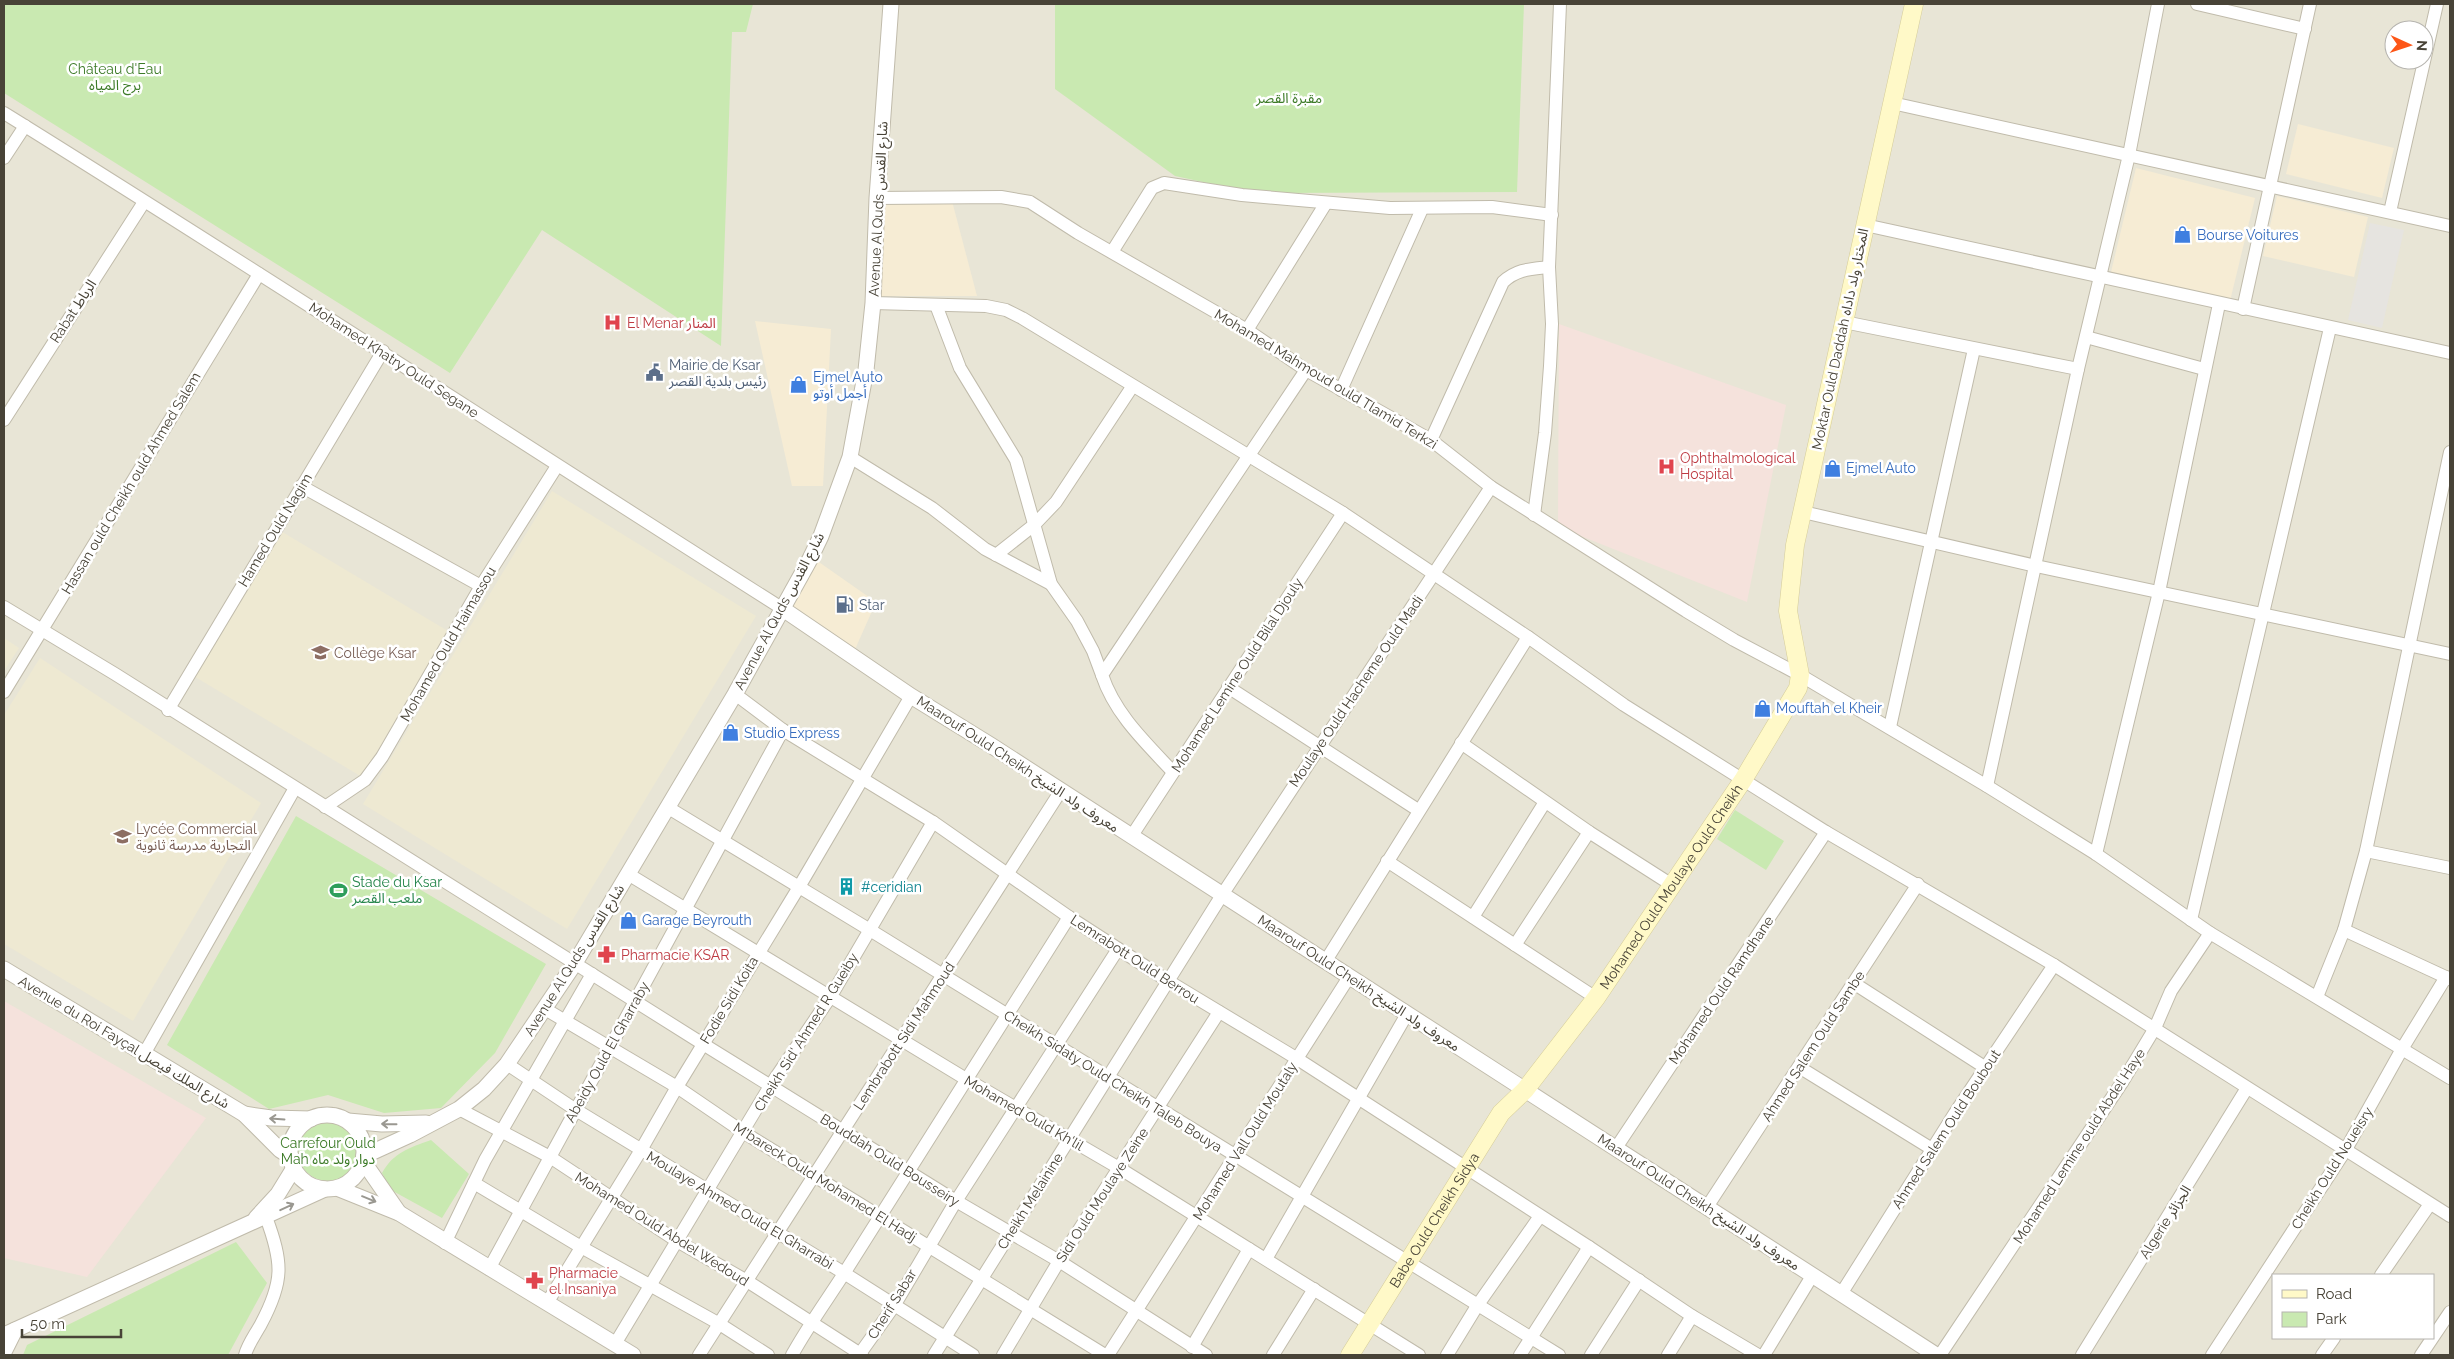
<svg xmlns="http://www.w3.org/2000/svg" width="2454" height="1359" font-family="Raleway,'Noto Sans Arabic',sans-serif">
<rect width="100%" height="100%" fill="#f4f2e8"/>
<path fill="#e8e5d6" fill-rule="evenodd" d="M4,4H2450V1355H4ZM2394,30H2424V60H2394ZM2273,1275H2433V1338H2273Z"/>
<g fill="#f6ecd4">
<polygon points="2298,124 2394,148 2382,198 2286,174"/>
<polygon points="2136,168 2255,198 2230,301 2111,272"/>
<polygon points="2277,196 2368,217 2354,277 2263,256"/>
<polygon points="952,201 977,296 880,296 883,202"/>
<polygon points="755,321 831,329 823,486 792,486"/>
<polygon points="816,560 876,602 853,654 788,609"/>
</g>
<g fill="#eee9d2">
<polygon points="552,491 756,616 567,929 363,804"/>
<polygon points="279,530 448,631 362,777 192,675"/>
<polygon points="4,638 19,648 4,671"/>
<polygon points="40,658 261,803 133,1021 4,944 4,715"/>
</g>
<g fill="#f5e2dc">
<polygon points="1559,324 1786,405 1747,602 1558,527"/>
<polygon points="4,1001 206,1118 87,1277 4,1258"/>
</g>
<g fill="#c9e9b1">
<polygon points="4,4 753,4 746,32 732,32 721,346 542,230 450,373 4,93"/>
<polygon points="1055,4 1524,4 1517,192 1254,193 1175,176 1055,89"/>
<polygon points="1735,810 1784,841 1766,870 1717,839"/>
<polygon points="296,816 546,964 495,1053 441,1108 384,1113 328,1095 269,1109 167,1045"/>
<circle cx="328" cy="1151" r="30"/>
<path d="M431,1140L469,1174L442,1218L391,1190L382,1173C394,1152 409,1148 431,1140Z"/>
<polygon points="236,1242 267,1283 228,1355 23,1355 27,1345"/>
</g>
<polygon fill="#e6e4e0" points="2370,223 2404,230 2382,328 2348,320"/>
<g fill="none" stroke-linecap="round" stroke-linejoin="round">
<defs>
<g id="minor">
<polyline points="2197,4 2305,29"/>
<polyline points="1892,103 2450,226"/>
<path d="M4,113C265,275 523,444 783,609"/>
<polyline points="4,158 25,126"/>
<polyline points="877,198 1001,197 1030,202 1078,233 1247,330 1306,370 1431,440 1491,487 1686,611 1734,640 1800,675 1987,786 2096,854 2210,933 2450,1078"/>
<polyline points="2390,212 2437,4"/>
<polyline points="1865,225 2450,353"/>
<polyline points="1112,252 1152,188 1164,183 1242,195 1390,208 1492,207 1552,215"/>
<polyline points="873,303 986,306 1006,310 1022,318 1343,513 1528,637 1624,705 1826,832 2054,965 2450,1216"/>
<polyline points="936,305 960,368 1016,460 1051,584 1077,621 1093,651 1102,675"/>
<polyline points="2243,309 2310,4"/>
<polyline points="1844,322 2078,369"/>
<polyline points="1247,330 1326,203"/>
<polyline points="2086,337 2204,369"/>
<polyline points="1341,390 1422,209"/>
<polyline points="4,420 144,202"/>
<path d="M1431,440L1503,282C1517,269 1531,269 1549,267"/>
<polyline points="850,457 932,508 985,549 1051,584"/>
<polyline points="301,486 481,586"/>
<polyline points="1803,512 2036,566 2450,654"/>
<polyline points="1534,515 1545,433 1550,366 1552,324 1549,267 1560,4"/>
<polyline points="996,555 1034,525 1056,502 1132,387"/>
<polyline points="4,607 115,674 703,1044 956,1201 1059,1261 1206,1355"/>
<polyline points="1228,687 1418,810"/>
<polyline points="4,692 259,274"/>
<polyline points="735,694 783,730 933,822 1069,917 1168,981 1296,1058 1589,1247 1692,1316 1758,1355"/>
<polyline points="168,710 383,351"/>
<polyline points="1890,727 1974,349"/>
<polyline points="1461,743 1589,832 1672,885"/>
<path d="M1173,772C1145,742 1115,714 1102,675L1306,370"/>
<polyline points="1987,786 2078,369 2129,155 2158,4"/>
<polyline points="325,807 365,780 382,757 481,586 557,466"/>
<polyline points="667,807 870,930 1559,1355"/>
<polyline points="1131,837 1343,513"/>
<polyline points="2366,851 2450,868"/>
<polyline points="2096,854 2159,592 2219,304"/>
<polyline points="1387,861 1596,998"/>
<polyline points="628,874 966,1079 1119,1168 1419,1355"/>
<polyline points="1473,917 1545,802"/>
<polyline points="2191,920 2330,328"/>
<polyline points="2344,930 2450,979"/>
<polyline points="1515,945 1589,832"/>
<polyline points="1325,962 1528,637"/>
<polyline points="1855,984 1986,1068"/>
<polyline points="2317,997 2344,930 2366,851 2450,452"/>
<polyline points="545,1009 677,1087 743,1132 1105,1355"/>
<polyline points="144,1054 295,788"/>
<polyline points="507,1064 576,1110 844,1273 973,1355"/>
<polyline points="1799,1067 1932,1149"/>
<polyline points="459,1109 550,1157 677,1241 747,1281 862,1355"/>
<polyline points="1616,1148 1826,832"/>
<polyline points="474,1183 581,1247 718,1323 768,1355"/>
<polyline points="1707,1207 1918,884"/>
<polyline points="445,1243 485,1160 592,974"/>
<polyline points="1266,1259 1407,1014"/>
<polyline points="489,1269 783,730"/>
<polyline points="2381,1275 2430,1204"/>
<polyline points="1841,1294 1955,1113 2054,965"/>
<polyline points="547,1303 641,1150 677,1087 799,887 911,696"/>
<polyline points="615,1344 770,1086 831,996 933,822"/>
<polyline points="1192,1347 1249,1249"/>
<path d="M245,1355C248,1344 255,1335 261,1324C284,1281 283,1263 266,1217"/>
<polyline points="699,1355 1060,792"/>
<path d="M792,1355C808,1326 827,1300 845,1272C919,1153 994,1035 1069,917"/>
<polyline points="859,1355 894,1306 956,1201 1118,949"/>
<polyline points="934,1355 1222,895 1491,487"/>
<polyline points="1003,1355 1059,1261 1219,1012"/>
<polyline points="1108,1355 1349,977"/>
<polyline points="1273,1355 1314,1289"/>
<polyline points="1447,1355 1477,1306 1540,1216"/>
<polyline points="1520,1355 1589,1247"/>
<polyline points="1591,1355 1639,1280"/>
<polyline points="1668,1355 1692,1316"/>
<polyline points="1764,1355 1812,1276"/>
<polyline points="1940,1355 2123,1081 2155,1028 2171,991 2210,933"/>
<polyline points="2082,1355 2247,1088"/>
<polyline points="2212,1355 2345,1151 2402,1049 2446,977"/>
<polyline points="2322,1355 2334,1338"/>
<polyline points="2421,1355 2450,1312"/>
</g>
<g id="tertiary">
<polyline points="783,609 911,696 992,746 1936,1355"/>
<polyline points="4,969 244,1114 280,1150 291,1157"/>
<polyline points="244,1114 271,1118 311,1119"/>
<circle cx="327" cy="1152" r="37"/>
<polyline points="348,1121 382,1124 426,1123"/>
<polyline points="364,1156 410,1135 459,1109 484,1089 507,1064 575,963 735,694 809,561 821,536 850,457 866,370 873,303 877,198 891,4"/>
<polyline points="363,1161 399,1213"/>
<polyline points="337,1188 399,1213 633,1355"/>
<polyline points="256,1218 278,1194 294,1168"/>
<polyline points="4,1335 325,1189"/>
<polyline points="4,1352 15,1330"/>
</g>
<g id="secondary">
<path id="s1" d="M1350,1355L1501,1113L1525,1090L1596,998L1743,780L1798,688L1800,675L1788,611L1795,545L1914,4"/>
</g>
</defs>
<use href="#minor" stroke="#c0bbab" stroke-width="14"/>
<use href="#tertiary" stroke="#c0bbab" stroke-width="17"/>
<use href="#secondary" stroke="#d5cc98" stroke-width="19"/>
<use href="#minor" stroke="#fff" stroke-width="12"/>
<use href="#tertiary" stroke="#fff" stroke-width="15"/>
<use href="#secondary" stroke="#fff9c8" stroke-width="18"/>
</g>
<defs><path id="oneway-shaft" d="M-6 0H5M1.5-3L5.5 0L1.5 3" fill="none" stroke-width="1.6" stroke-linecap="round" stroke-linejoin="round" transform="scale(1.25)"/></defs>
<g stroke="#9a9891">
<use href="#oneway-shaft" transform="translate(277 1119) rotate(-176)"/>
<use href="#oneway-shaft" transform="translate(389 1124) rotate(-179)"/>
<use href="#oneway-shaft" transform="translate(369 1199) rotate(22)"/>
<use href="#oneway-shaft" transform="translate(287 1207) rotate(-25)"/>
</g>
<defs>
<symbol id="shop-bare" viewBox="-9 -9 18 18"><path d="M-5-2.5h2.3a2.7 3.5 0 0 1 5.4 0H5L5.5 6h-11ZM-1.5-2.5h3a1.5 2.3 0 0 0-3 0Z" fill="#3f7fe0" stroke="#fff" stroke-width="2.5" paint-order="stroke"/></symbol>
<symbol id="hospital-bare" viewBox="-9 -9 18 18"><path d="M-5-5h3v3.5h4V-5h3V5h-3V1.5h-4V5h-3Z" fill="#e0444e" stroke="#fff" stroke-width="2.5" paint-order="stroke"/></symbol>
<symbol id="civic-bare" viewBox="-9 -9 18 18"><path d="M-.6-6.5H3V-4.5H.6V-3L4-1V1h2V6H-6V1h2V-1L-.6-3ZM-1.2 2.5V6h2.4V2.5Z" fill="#5c6f8a" stroke="#fff" stroke-width="2.5" paint-order="stroke"/></symbol>
<symbol id="fuel-bare" viewBox="-9 -9 18 18"><path d="M-5.5-6h7V0h2V4h1.3V-2.5L3-4.5l.8-.8L6-3V5H2.5V1h-1V6h-7ZM-4.2-4.7v3.2H.2V-4.7Z" fill="#5c6f8a" stroke="#fff" stroke-width="2.5" paint-order="stroke"/></symbol>
<symbol id="school-bare" viewBox="-9 -9 18 18"><path d="M0-5L7-2L0 1L-7-2ZM-4 1L0 2.5L4 1V4Q0 6-4 4Z" fill="#8d6e63" stroke="#fff" stroke-width="2.5" paint-order="stroke"/></symbol>
<symbol id="building-bare" viewBox="-9 -9 18 18"><path d="M-4-6H4V6H1V3H-1V6H-4ZM-2.5-4.3h1.7v1.8h-1.7ZM.8-4.3h1.7v1.8H.8ZM-2.5-1h1.7V.8h-1.7ZM.8-1h1.7V.8H.8Z" fill="#0f9aa8" stroke="#fff" stroke-width="2.5" paint-order="stroke"/></symbol>
<symbol id="stadium-bare" viewBox="-9 -9 18 18"><path d="M0-5a6.5 5 0 1 0 0 10a6.5 5 0 1 0 0-10ZM-3.5-1.8h7v3.6h-7Z" fill="#2e9e5b" stroke="#fff" stroke-width="2.5" paint-order="stroke"/></symbol>
<symbol id="pharmacy-bare" viewBox="-9 -9 18 18"><path d="M-2-6h4v4h4v4h-4v4h-4v-4h-4v-4h4Z" fill="#e0444e" stroke="#fff" stroke-width="2.5" paint-order="stroke"/></symbol>
</defs>
<g fill-rule="evenodd">
<use href="#shop-bare" x="2170" y="222" width="25" height="25"/>
<use href="#hospital-bare" x="600" y="310" width="25" height="25"/>
<use href="#civic-bare" x="642" y="360" width="25" height="25"/>
<use href="#shop-bare" x="786" y="372" width="25" height="25"/>
<use href="#hospital-bare" x="1654" y="454" width="25" height="25"/>
<use href="#shop-bare" x="1820" y="456" width="25" height="25"/>
<use href="#fuel-bare" x="832" y="592" width="25" height="25"/>
<use href="#school-bare" x="308" y="640" width="25" height="25"/>
<use href="#shop-bare" x="1750" y="696" width="25" height="25"/>
<use href="#shop-bare" x="718" y="720" width="25" height="25"/>
<use href="#school-bare" x="110" y="824" width="25" height="25"/>
<use href="#building-bare" x="834" y="874" width="25" height="25"/>
<use href="#stadium-bare" x="326" y="878" width="25" height="25"/>
<use href="#shop-bare" x="616" y="908" width="25" height="25"/>
<use href="#pharmacy-bare" x="594" y="942" width="25" height="25"/>
<use href="#pharmacy-bare" x="522" y="1268" width="25" height="25"/>
</g>
<g text-anchor="middle" stroke-width="5" stroke-linejoin="round" paint-order="stroke">
<g font-size="14" fill="#3d7b28" stroke="#fff">
<text x="115" y="74">Château d'Eau<tspan x="115" dy="16">برج المياه</tspan></text>
<text x="1289" y="103">مقبرة القصر</text>
<text x="328" y="1148">Carrefour Ould<tspan x="328" dy="16">Mah دوار ولد ماه</tspan></text>
</g>
<g font-size="14" fill="#484337" stroke="#fff">
<text transform="translate(878 209) rotate(-87)" y="5">Avenue Al Quds شارع القدس</text>
<text transform="translate(73 311) rotate(-57)" y="5">Rabat الرباط</text>
<text transform="translate(1840 339) rotate(-78)" y="5">Moktar Ould Daddah المختار ولد داداه</text>
<text transform="translate(394 360) rotate(33)" y="5">Mohamed Khatry Ould Segane</text>
<text transform="translate(1326 379) rotate(31)" y="5">Mohamed Mahmoud ould Tlamid Terkzi</text>
<text transform="translate(131 483) rotate(-59)" y="5">Hassan ould Cheikh ould Ahmed Salem</text>
<text transform="translate(275 530) rotate(-59)" y="5">Hamed Ould Nagim</text>
<text transform="translate(779 611) rotate(-62)" y="5">Avenue Al Quds شارع القدس</text>
<text transform="translate(448 644) rotate(-60)" y="5">Mohamed Ould Haimassou</text>
<text transform="translate(1237 675) rotate(-57)" y="5">Mohamed Lemine Ould Bilal Djouly</text>
<text transform="translate(1356 691) rotate(-56)" y="5">Moulaye Ould Hacheme Ould Madi</text>
<text transform="translate(1018 764) rotate(33)" y="5">Maarouf Ould Cheikh معروف ولد الشيخ</text>
<text dy="5" stroke="none"><textPath href="#s1" startOffset="569">Mohamed Ould Moulaye Ould Cheikh</textPath></text>
<text transform="translate(1135 959) rotate(33)" y="5">Lemrabott Ould Berrou</text>
<text transform="translate(574 960) rotate(-58)" y="5">Avenue Al Quds شارع القدس</text>
<text transform="translate(1359 983) rotate(33)" y="5">Maarouf Ould Cheikh معروف ولد الشيخ</text>
<text transform="translate(1721 990) rotate(-56)" y="5">Mohamed Ould Ramdhane</text>
<text transform="translate(729 1000) rotate(-59)" y="5">Fodie Sidi Koita</text>
<text transform="translate(806 1032) rotate(-58)" y="5">Cheikh Sid' Ahmed R Gueiby</text>
<text transform="translate(904 1036) rotate(-57)" y="5">Lembrabott Sidi Mahmoud</text>
<text transform="translate(124 1042) rotate(31)" y="5">Avenue du Roi Fayçal شارع الملك فيصل</text>
<text transform="translate(1813 1046) rotate(-57)" y="5">Ahmed Salem Ould Sambe</text>
<text transform="translate(607 1052) rotate(-61)" y="5">Abeidy Ould El Gharraby</text>
<text transform="translate(1113 1081) rotate(32)" y="5">Cheikh Sidaty Ould Cheikh Taleb Bouya</text>
<text transform="translate(1024 1113) rotate(30)" y="5">Mohamed Ould Kh'lil</text>
<text transform="translate(1946 1129) rotate(-57)" y="5">Ahmed Salem Ould Boubout</text>
<text transform="translate(1245 1141) rotate(-58)" y="5">Mohamed Vall Ould Moutaly</text>
<text transform="translate(2079 1146) rotate(-57)" y="5">Mohamed Lemine ould Abdel Haye</text>
<text transform="translate(890 1160) rotate(32)" y="5">Bouddah Ould Bousseiry</text>
<text transform="translate(2332 1168) rotate(-58)" y="5">Cheikh Ould Noueisry</text>
<text transform="translate(825 1182) rotate(32)" y="5">M'bareck Ould Mohamed El Hadj</text>
<text transform="translate(1102 1195) rotate(-57)" y="5">Sidi Ould Moulaye Zeine</text>
<text transform="translate(1030 1201) rotate(-58)" y="5">Cheikh Melainine</text>
<text transform="translate(1699 1202) rotate(33)" y="5">Maarouf Ould Cheikh معروف ولد الشيخ</text>
<text transform="translate(740 1210) rotate(31)" y="5">Moulaye Ahmed Ould El Gharrabi</text>
<text dy="5" stroke="none"><textPath href="#s1" startOffset="159">Babe Ould Cheikh Sidya</textPath></text>
<text transform="translate(2165 1222) rotate(-58)" y="5">Algerie الجزائر</text>
<text transform="translate(662 1229) rotate(32)" y="5">Mohamed Ould Abdel Wedoud</text>
<text transform="translate(892 1304) rotate(-58)" y="5">Cherif Sabar</text>
</g>
<g font-size="14" fill="#366cbe" stroke="#fff" text-anchor="start">
<text x="2197" y="240">Bourse Voitures</text>
<text x="813" y="382">Ejmel Auto<tspan x="813" dy="16">أجمل أوتو</tspan></text>
<text x="1846" y="473">Ejmel Auto</text>
<text x="1776" y="713">Mouftah el Kheir</text>
<text x="744" y="738">Studio Express</text>
<text x="642" y="925">Garage Beyrouth</text>
</g>
<g font-size="14" fill="#be3a42" stroke="#fff" text-anchor="start">
<text x="627" y="328">El Menar المنار</text>
<text x="1680" y="463">Ophthalmological<tspan x="1680" dy="16">Hospital</tspan></text>
<text x="621" y="960">Pharmacie KSAR</text>
<text x="549" y="1278">Pharmacie<tspan x="549" dy="16">el Insaniya</tspan></text>
</g>
<g font-size="14" fill="#4e5e75" stroke="#fff" text-anchor="start">
<text x="669" y="370">Mairie de Ksar<tspan x="669" dy="16">رئيس بلدية القصر</tspan></text>
<text x="859" y="610">Star</text>
</g>
<g font-size="14" fill="#785e54" stroke="#fff" text-anchor="start">
<text x="334" y="658">Collège Ksar</text>
<text x="136" y="834">Lycée Commercial<tspan x="136" dy="16">التجارية مدرسة ثانوية</tspan></text>
</g>
<g font-size="14" fill="#27864d" stroke="#fff" text-anchor="start">
<text x="352" y="887">Stade du Ksar<tspan x="352" dy="16">ملعب القصر</tspan></text>
</g>
<g font-size="14" fill="#0d838f" stroke="#fff" text-anchor="start">
<text x="861" y="892">#ceridian</text>
</g>
</g>
<rect width="2454" height="1359" fill="none" stroke="#484337" stroke-width="10"/>
<rect x="2272" y="1274" width="162" height="65" fill="#ffffff" stroke="#b6b4af"/>
<rect x="2282" y="1290" width="25" height="8" fill="#fff9c8" stroke="#b6b4af"/>
<text x="2316" y="1299" font-size="15" fill="#484337">Road</text>
<rect x="2282" y="1312" width="25" height="15" fill="#c9e9b1" stroke="#b6b4af"/>
<text x="2316" y="1324" font-size="15" fill="#484337">Park</text>
<g transform="translate(2409 45) rotate(93)"><circle r="24" fill="#ffffff" stroke="#b6b4af"/>
<path d="M0-4L9 19L0 12L-9 19Z" fill="#fd5617"/>
<text y="-8" font-size="14" font-weight="bold" text-anchor="middle" fill="#484337">N</text>
</g>
<path d="M22 1329v8h99v-8" fill="none" stroke="#484337" stroke-width="2.5"/>
<text x="30" y="1329" font-size="15" fill="#484337" stroke="#ffffff" stroke-width="4" paint-order="stroke">50 m</text>
</svg>
